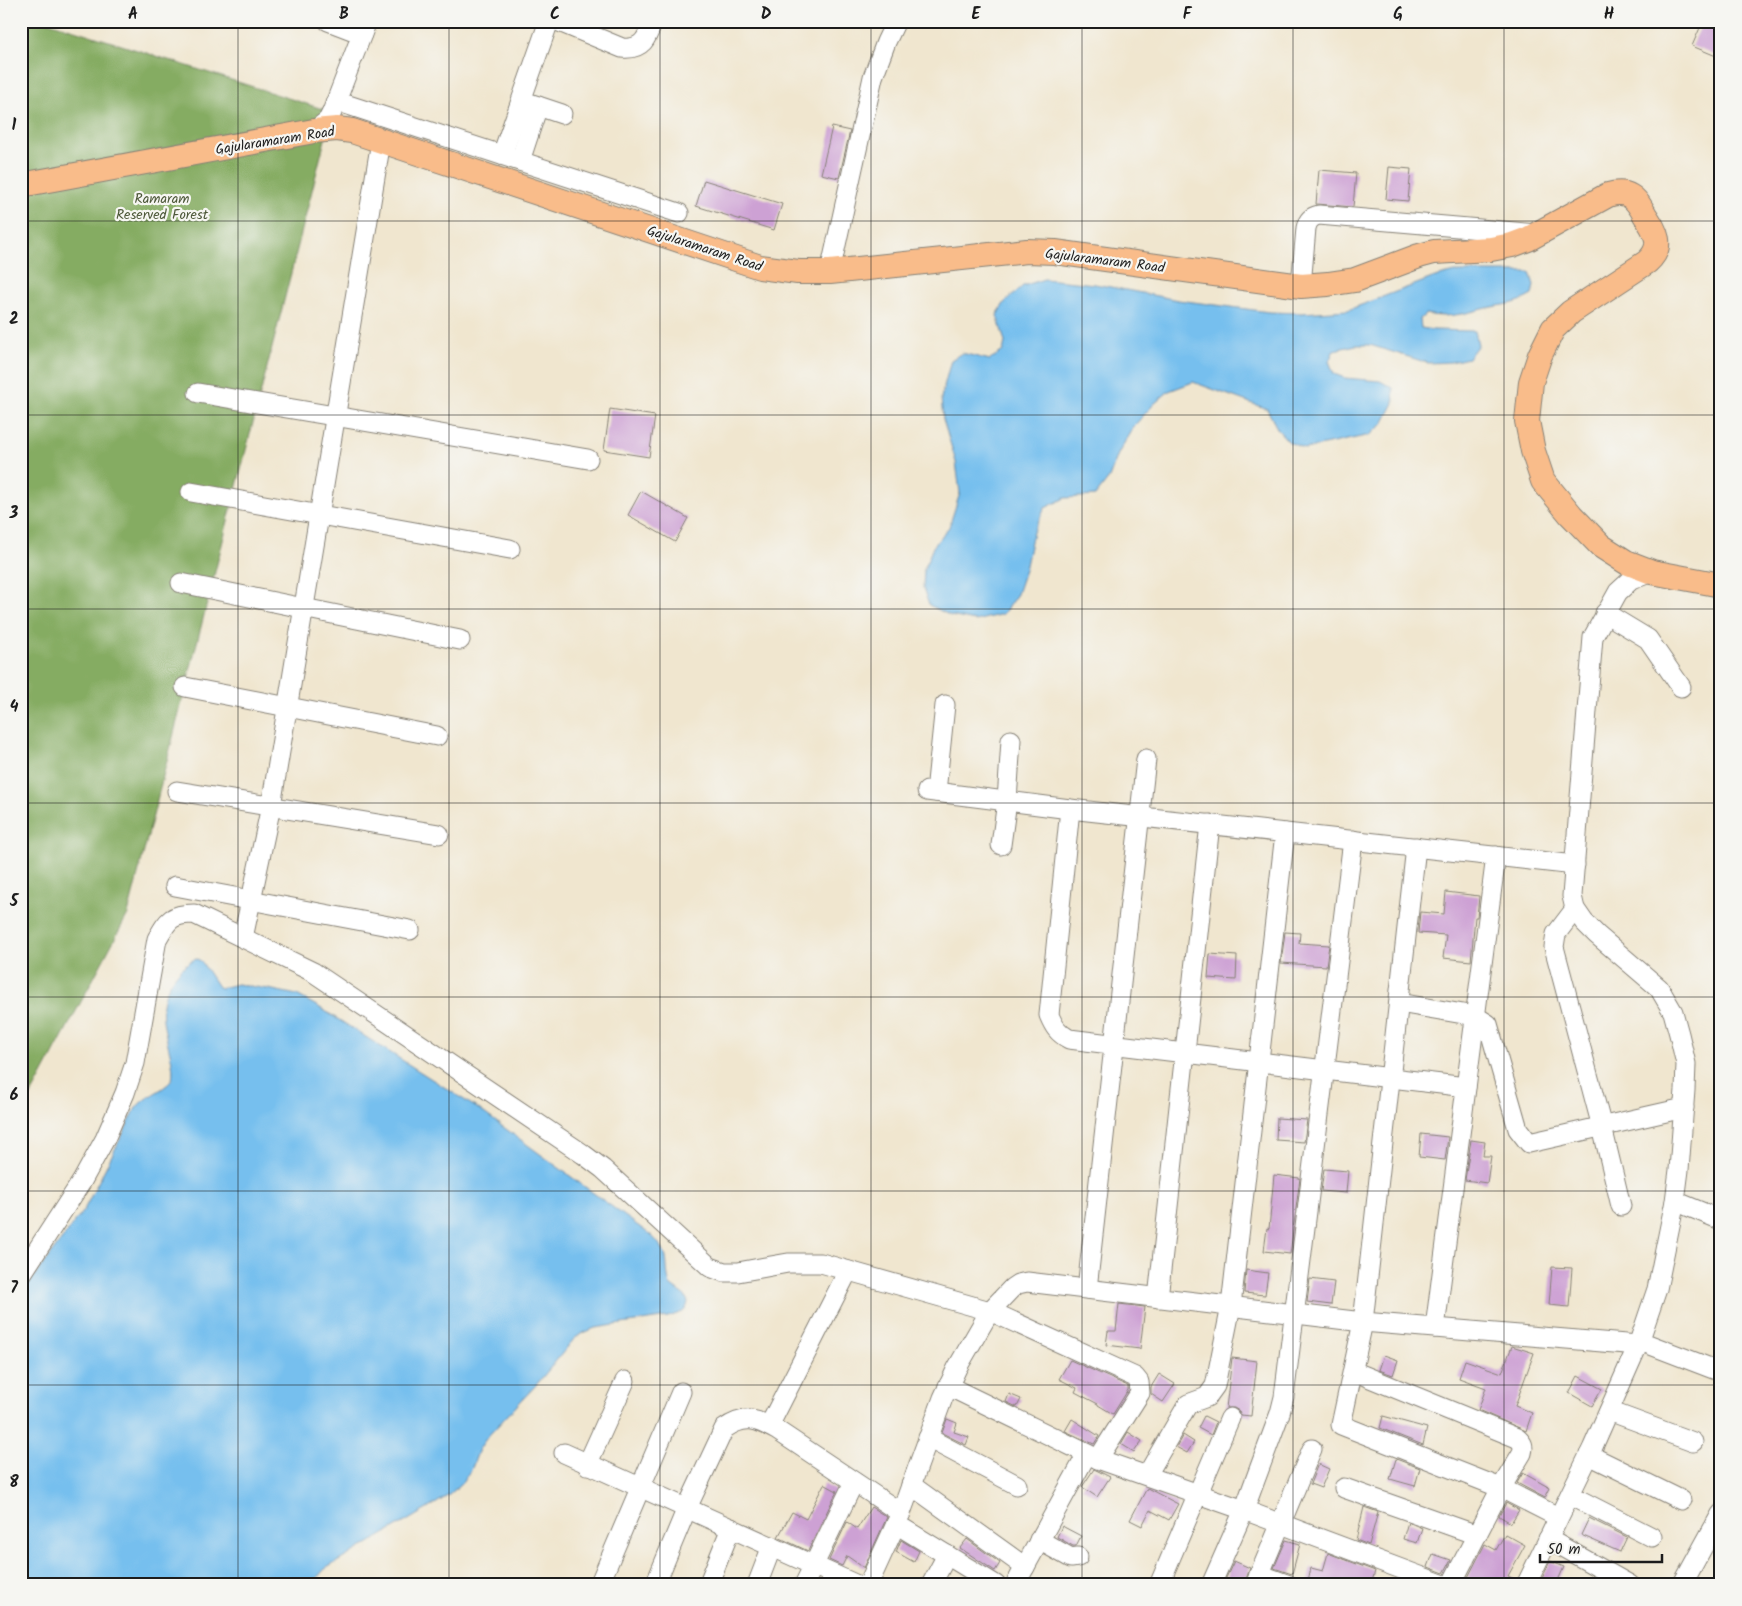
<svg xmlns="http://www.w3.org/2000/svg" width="1742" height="1606" font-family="Kalam,sans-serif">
<rect width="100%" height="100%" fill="#f6f6f2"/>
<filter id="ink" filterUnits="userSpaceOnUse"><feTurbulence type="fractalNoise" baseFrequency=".02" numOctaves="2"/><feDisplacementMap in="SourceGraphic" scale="10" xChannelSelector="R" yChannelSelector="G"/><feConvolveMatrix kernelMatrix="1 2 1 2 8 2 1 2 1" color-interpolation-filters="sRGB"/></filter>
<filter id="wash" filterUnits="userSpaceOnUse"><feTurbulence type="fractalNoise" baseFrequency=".0096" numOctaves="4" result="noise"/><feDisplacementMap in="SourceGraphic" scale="20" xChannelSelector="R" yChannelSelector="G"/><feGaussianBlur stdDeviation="1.12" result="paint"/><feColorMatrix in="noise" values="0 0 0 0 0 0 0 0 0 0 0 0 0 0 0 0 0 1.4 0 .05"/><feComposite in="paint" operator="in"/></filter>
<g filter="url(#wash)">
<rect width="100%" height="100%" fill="#f0e6cf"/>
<polygon fill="#85ac62" stroke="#50643f" points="21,21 46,21 332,112 128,914 21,1114"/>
<g fill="#76bfee" stroke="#496e85">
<path d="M1456,272H1530L1534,285L1532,295C1515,305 1506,304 1487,308C1466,313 1448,319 1426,314L1420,319L1421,328L1433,330L1475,331L1478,345L1468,358L1451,362L1428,363L1370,345H1356L1334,350L1329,361L1334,374L1345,378L1380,381L1393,388L1394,403L1383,424L1370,435L1305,449L1289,442L1278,430L1267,409L1193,382L1169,391L1154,404L1133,427L1118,454L1109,478L1095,496L1065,498L1045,508L1033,532L1025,570L1017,594L1003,614L975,621L951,616L929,605L923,588L924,569L933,547L949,527L960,493L956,462L943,419L941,398L951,360L962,353L990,360L1003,351L1005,342L997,315L1005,302L1023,286L1044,279L1095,284L1178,300L1269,312L1302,313L1348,310L1435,277Z"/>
<path d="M197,959L201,961L218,987L221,988L237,984L268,989L297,995L322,1009L480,1110L652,1236C673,1258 663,1260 670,1285L685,1296L688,1302L687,1306L683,1312L668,1317L595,1328L581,1334L574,1339L537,1384L488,1436L479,1449L472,1468L462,1483L449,1495L427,1509L325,1569L310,1585H21V1294L85,1208L136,1108C146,1095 162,1092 172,1080C174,1071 172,1062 170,1053C163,1022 155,1003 176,975C181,969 189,960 197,959Z"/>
</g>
<g id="blocks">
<g fill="#cda1d4">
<polygon points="1703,21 1721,21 1721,58 1692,46"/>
<polygon points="832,127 850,131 839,178 821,174"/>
<polygon points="1389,167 1411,169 1408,201 1386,199"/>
<polygon points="1319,170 1356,173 1353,207 1316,204"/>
<polygon points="704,180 782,204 774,230 696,206"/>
<polygon points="610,409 655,416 649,457 604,450"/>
<polygon points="641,491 688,518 675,542 628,515"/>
<polygon points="1446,892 1479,896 1477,917 1475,917 1471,961 1443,958 1446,935 1418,933 1420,912 1444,914"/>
<polygon points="1285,932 1300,933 1299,943 1329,945 1326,966 1281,963"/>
<polygon points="1210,954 1237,956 1236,980 1208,978"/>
<polygon points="1277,1118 1307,1120 1304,1142 1276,1140"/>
<polygon points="1421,1134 1448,1137 1445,1160 1419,1157"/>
<polygon points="1471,1140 1485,1142 1483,1156 1491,1156 1487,1183 1465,1180"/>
<polygon points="1324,1169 1348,1171 1346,1193 1321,1191"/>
<polygon points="1274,1175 1300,1178 1290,1254 1264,1251 1267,1228 1269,1229"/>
<polygon points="1552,1267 1572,1268 1569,1307 1549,1305"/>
<polygon points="1246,1270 1268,1273 1265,1295 1244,1293"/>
<polygon points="1310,1279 1334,1282 1331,1305 1307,1302"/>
<polygon points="1119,1304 1145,1307 1140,1349 1106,1345 1108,1331 1116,1331"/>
<polygon points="1512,1346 1534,1353 1515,1406 1532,1413 1526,1431 1478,1410 1486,1388 1459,1378 1465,1360 1502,1373"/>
<polygon points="1384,1355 1398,1360 1393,1375 1379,1370"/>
<polygon points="1232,1358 1257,1361 1251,1416 1241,1415 1239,1411 1234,1408 1226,1408"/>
<polygon points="1070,1360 1128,1386 1128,1390 1113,1414 1098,1405 1098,1404 1075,1392 1077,1388 1059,1379"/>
<polygon points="1159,1374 1175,1384 1163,1402 1151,1394 1151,1387"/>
<polygon points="1578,1376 1602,1389 1592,1406 1569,1393"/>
<polygon points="1009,1394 1021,1399 1017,1407 1006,1402"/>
<polygon points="1204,1416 1216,1422 1211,1435 1198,1428"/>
<polygon points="1383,1416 1427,1428 1423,1445 1380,1428"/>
<polygon points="947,1419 957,1423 954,1432 969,1437 966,1445 942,1433"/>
<polygon points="1072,1419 1099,1436 1094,1444 1065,1431"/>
<polygon points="1128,1432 1142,1441 1134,1452 1121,1444"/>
<polygon points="1183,1435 1194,1442 1187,1453 1176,1447"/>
<polygon points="1396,1459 1420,1468 1415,1486 1390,1479"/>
<polygon points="1318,1464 1329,1469 1321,1488 1310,1484"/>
<polygon points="1094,1469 1110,1477 1097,1497 1082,1487"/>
<polygon points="1523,1473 1550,1488 1545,1498 1517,1483"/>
<polygon points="824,1484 837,1491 808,1551 778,1537 792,1512 806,1519"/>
<polygon points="1147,1488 1178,1504 1169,1520 1150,1510 1142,1526 1130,1520"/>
<polygon points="1506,1503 1519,1510 1511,1523 1499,1516"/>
<polygon points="871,1507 887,1517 864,1568 847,1556 842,1566 829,1560 847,1522 857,1529"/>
<polygon points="1364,1507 1378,1512 1369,1545 1356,1540"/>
<polygon points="1589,1518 1627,1537 1620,1552 1581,1535"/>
<polygon points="1408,1522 1422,1528 1417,1543 1403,1539"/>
<polygon points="1062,1526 1081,1536 1076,1546 1073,1546 1057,1537"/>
<polygon points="1505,1534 1525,1545 1508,1576 1516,1580 1515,1585 1464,1585 1485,1544 1496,1550"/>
<polygon points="967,1539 1000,1563 995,1571 960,1548"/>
<polygon points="901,1540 919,1551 914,1562 896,1552"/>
<polygon points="1286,1540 1300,1544 1292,1574 1274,1568"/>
<polygon points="1328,1553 1375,1571 1371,1585 1307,1585 1311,1568 1323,1571"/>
<polygon points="1433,1554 1451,1560 1444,1573 1428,1567"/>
<polygon points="1234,1561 1250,1568 1244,1585 1237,1585 1225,1580"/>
<polygon points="1550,1561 1564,1567 1556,1585 1539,1585"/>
</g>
</g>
</g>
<g filter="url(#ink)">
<use href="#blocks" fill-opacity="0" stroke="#868176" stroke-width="1"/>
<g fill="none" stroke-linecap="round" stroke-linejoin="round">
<defs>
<g id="minor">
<polyline points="328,21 362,34"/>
<path d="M557,21L622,48C643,50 647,38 653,21"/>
<polyline points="336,101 679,213"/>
<polyline points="526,102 562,114"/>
<polyline points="314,131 328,120 332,112 367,21"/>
<polyline points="502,155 549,21"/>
<polyline points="520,161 538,106"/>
<polyline points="830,272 873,77 886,42 896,21"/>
<path d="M1301,286L1306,228C1308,220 1311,217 1319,215L1537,234"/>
<polyline points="198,393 588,459"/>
<polyline points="191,492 510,549"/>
<polyline points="181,583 460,640"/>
<polyline points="1605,613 1648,639 1681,687"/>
<polyline points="185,687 437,736"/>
<polyline points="177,791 439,834"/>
<polyline points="927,791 1070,809 1575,865"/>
<polyline points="936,792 945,705"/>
<path d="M1070,809L1049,1015C1054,1027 1058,1033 1069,1039L1466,1087"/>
<polyline points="1001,845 1007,801 1011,740"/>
<polyline points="1416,847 1363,1322 1341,1425 1501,1488 1558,1517"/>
<polyline points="175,886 410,930"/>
<polyline points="1575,909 1556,934 1554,947 1602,1127 1621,1206"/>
<polyline points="243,938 271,806 381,141"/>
<polyline points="1399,1003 1475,1016 1488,1024 1518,1129 1529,1143 1684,1108"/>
<polyline points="1675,1201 1721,1220"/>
<path d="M21,1275L82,1181L105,1139L125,1093L135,1063L157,939C168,920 171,914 194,914L313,972L583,1154L603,1169L710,1267L724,1272H738L788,1263H821L990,1311L1135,1377L1139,1382L1140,1393L1098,1459"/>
<polyline points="1087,1289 1146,759"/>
<polyline points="1158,1298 1210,824"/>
<polyline points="1435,1328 1496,856"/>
<polyline points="1640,1341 1721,1372"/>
<path d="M1353,1371L1517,1438C1523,1443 1524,1446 1522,1453L1501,1488L1451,1585"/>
<polyline points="948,1386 1098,1459 1244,1510 1444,1585"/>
<polyline points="1609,1411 1693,1442"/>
<polyline points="769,1426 848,1271"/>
<polyline points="928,1438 1017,1485"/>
<polyline points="564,1453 857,1585"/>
<polyline points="1589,1455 1681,1500"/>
<polyline points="587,1465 625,1381"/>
<polyline points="1147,1475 1188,1404 1207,1397 1215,1386 1231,1306 1285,833"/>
<polyline points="911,1485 1025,1567"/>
<polyline points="1344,1488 1477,1535"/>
<polyline points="1570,1495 1652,1537"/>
<polyline points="896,1524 996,1585"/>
<polyline points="1548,1539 1630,1585"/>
<polyline points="1039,1540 1071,1558 1078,1557"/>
<polyline points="1259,1574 1289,1585"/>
<polyline points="599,1585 681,1392"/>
<path d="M655,1585L687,1508L724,1429C745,1414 757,1419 778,1431L901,1513"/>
<polyline points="708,1585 731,1528"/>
<polyline points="757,1585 772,1546"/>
<polyline points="804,1585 854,1482"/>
<polyline points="868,1585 901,1513 943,1398 957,1368 990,1311 1012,1288 1018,1284 1027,1282 1363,1322 1638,1345"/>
<polyline points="931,1585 947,1555"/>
<polyline points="1015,1585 1087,1454"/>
<polyline points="1159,1585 1230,1418"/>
<polyline points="1211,1585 1244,1510 1280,1413 1284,1397 1353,840"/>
<polyline points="1255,1585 1312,1449"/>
<polyline points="1526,1585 1592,1449 1638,1345 1657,1289 1675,1201 1679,1170 1685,1090 1686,1064 1679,1034 1673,1012 1659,988 1597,935 1584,922 1575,909 1572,896 1593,637 1618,592 1631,580 1652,572"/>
<polyline points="1682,1585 1721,1514"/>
</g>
<path id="major" d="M21,185L314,131L337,129L352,131L760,267L798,272H830L1027,251L1055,252L1301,286L1328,284L1355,280L1419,256L1434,252L1491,249L1512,245L1528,239L1608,195C1615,193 1624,192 1630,196C1637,200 1641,208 1645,215C1656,232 1665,246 1647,262L1571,312L1553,329L1540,355L1531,382L1527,421L1533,451L1543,481L1571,515L1601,546L1626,562L1652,572L1721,585"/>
</defs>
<use href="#minor" stroke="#868176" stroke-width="21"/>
<use href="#major" stroke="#868176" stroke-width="26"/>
<use href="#minor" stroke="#fff" stroke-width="19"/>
<use href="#major" stroke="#f9bc8a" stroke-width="24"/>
</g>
</g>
<path fill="none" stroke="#1c1c1c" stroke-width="1" stroke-opacity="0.55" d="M238,21V1585M449,21V1585M660,21V1585M871,21V1585M1082,21V1585M1293,21V1585M1504,21V1585M21,221H1721M21,415H1721M21,609H1721M21,803H1721M21,997H1721M21,1191H1721M21,1385H1721"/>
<g text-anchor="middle" stroke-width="4.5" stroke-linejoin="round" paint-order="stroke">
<g font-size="14" fill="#1c1c1c" stroke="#f6f6f2">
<text transform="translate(275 140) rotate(-9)" y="5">Gajularamaram Road</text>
<text transform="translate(705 248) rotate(18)" y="5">Gajularamaram Road</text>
<text transform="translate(1105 260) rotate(7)" y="5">Gajularamaram Road</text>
</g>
<g font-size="14" fill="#4d5839" stroke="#f6f6f2">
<text x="162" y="203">Ramaram<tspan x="162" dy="16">Reserved Forest</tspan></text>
</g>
</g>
<rect width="1742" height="1606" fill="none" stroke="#f6f6f2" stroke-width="55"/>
<path d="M1540 1554v8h122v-8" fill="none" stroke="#1c1c1c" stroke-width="2.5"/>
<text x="1547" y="1554" font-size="15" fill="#1c1c1c" stroke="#f6f6f2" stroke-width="4" paint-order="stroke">50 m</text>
<rect x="28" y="28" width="1686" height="1550" fill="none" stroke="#1c1c1c" stroke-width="2"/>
<g font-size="16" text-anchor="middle" font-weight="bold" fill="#1c1c1c">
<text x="133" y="19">A</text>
<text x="344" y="19">B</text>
<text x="555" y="19">C</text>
<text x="766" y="19">D</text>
<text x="976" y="19">E</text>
<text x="1187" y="19">F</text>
<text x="1398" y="19">G</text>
<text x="1609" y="19">H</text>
<text x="14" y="130">1</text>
<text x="14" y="324">2</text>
<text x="14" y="518">3</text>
<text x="14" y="712">4</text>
<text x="14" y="906">5</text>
<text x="14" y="1100">6</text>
<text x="14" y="1293">7</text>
<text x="14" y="1487">8</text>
</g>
</svg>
